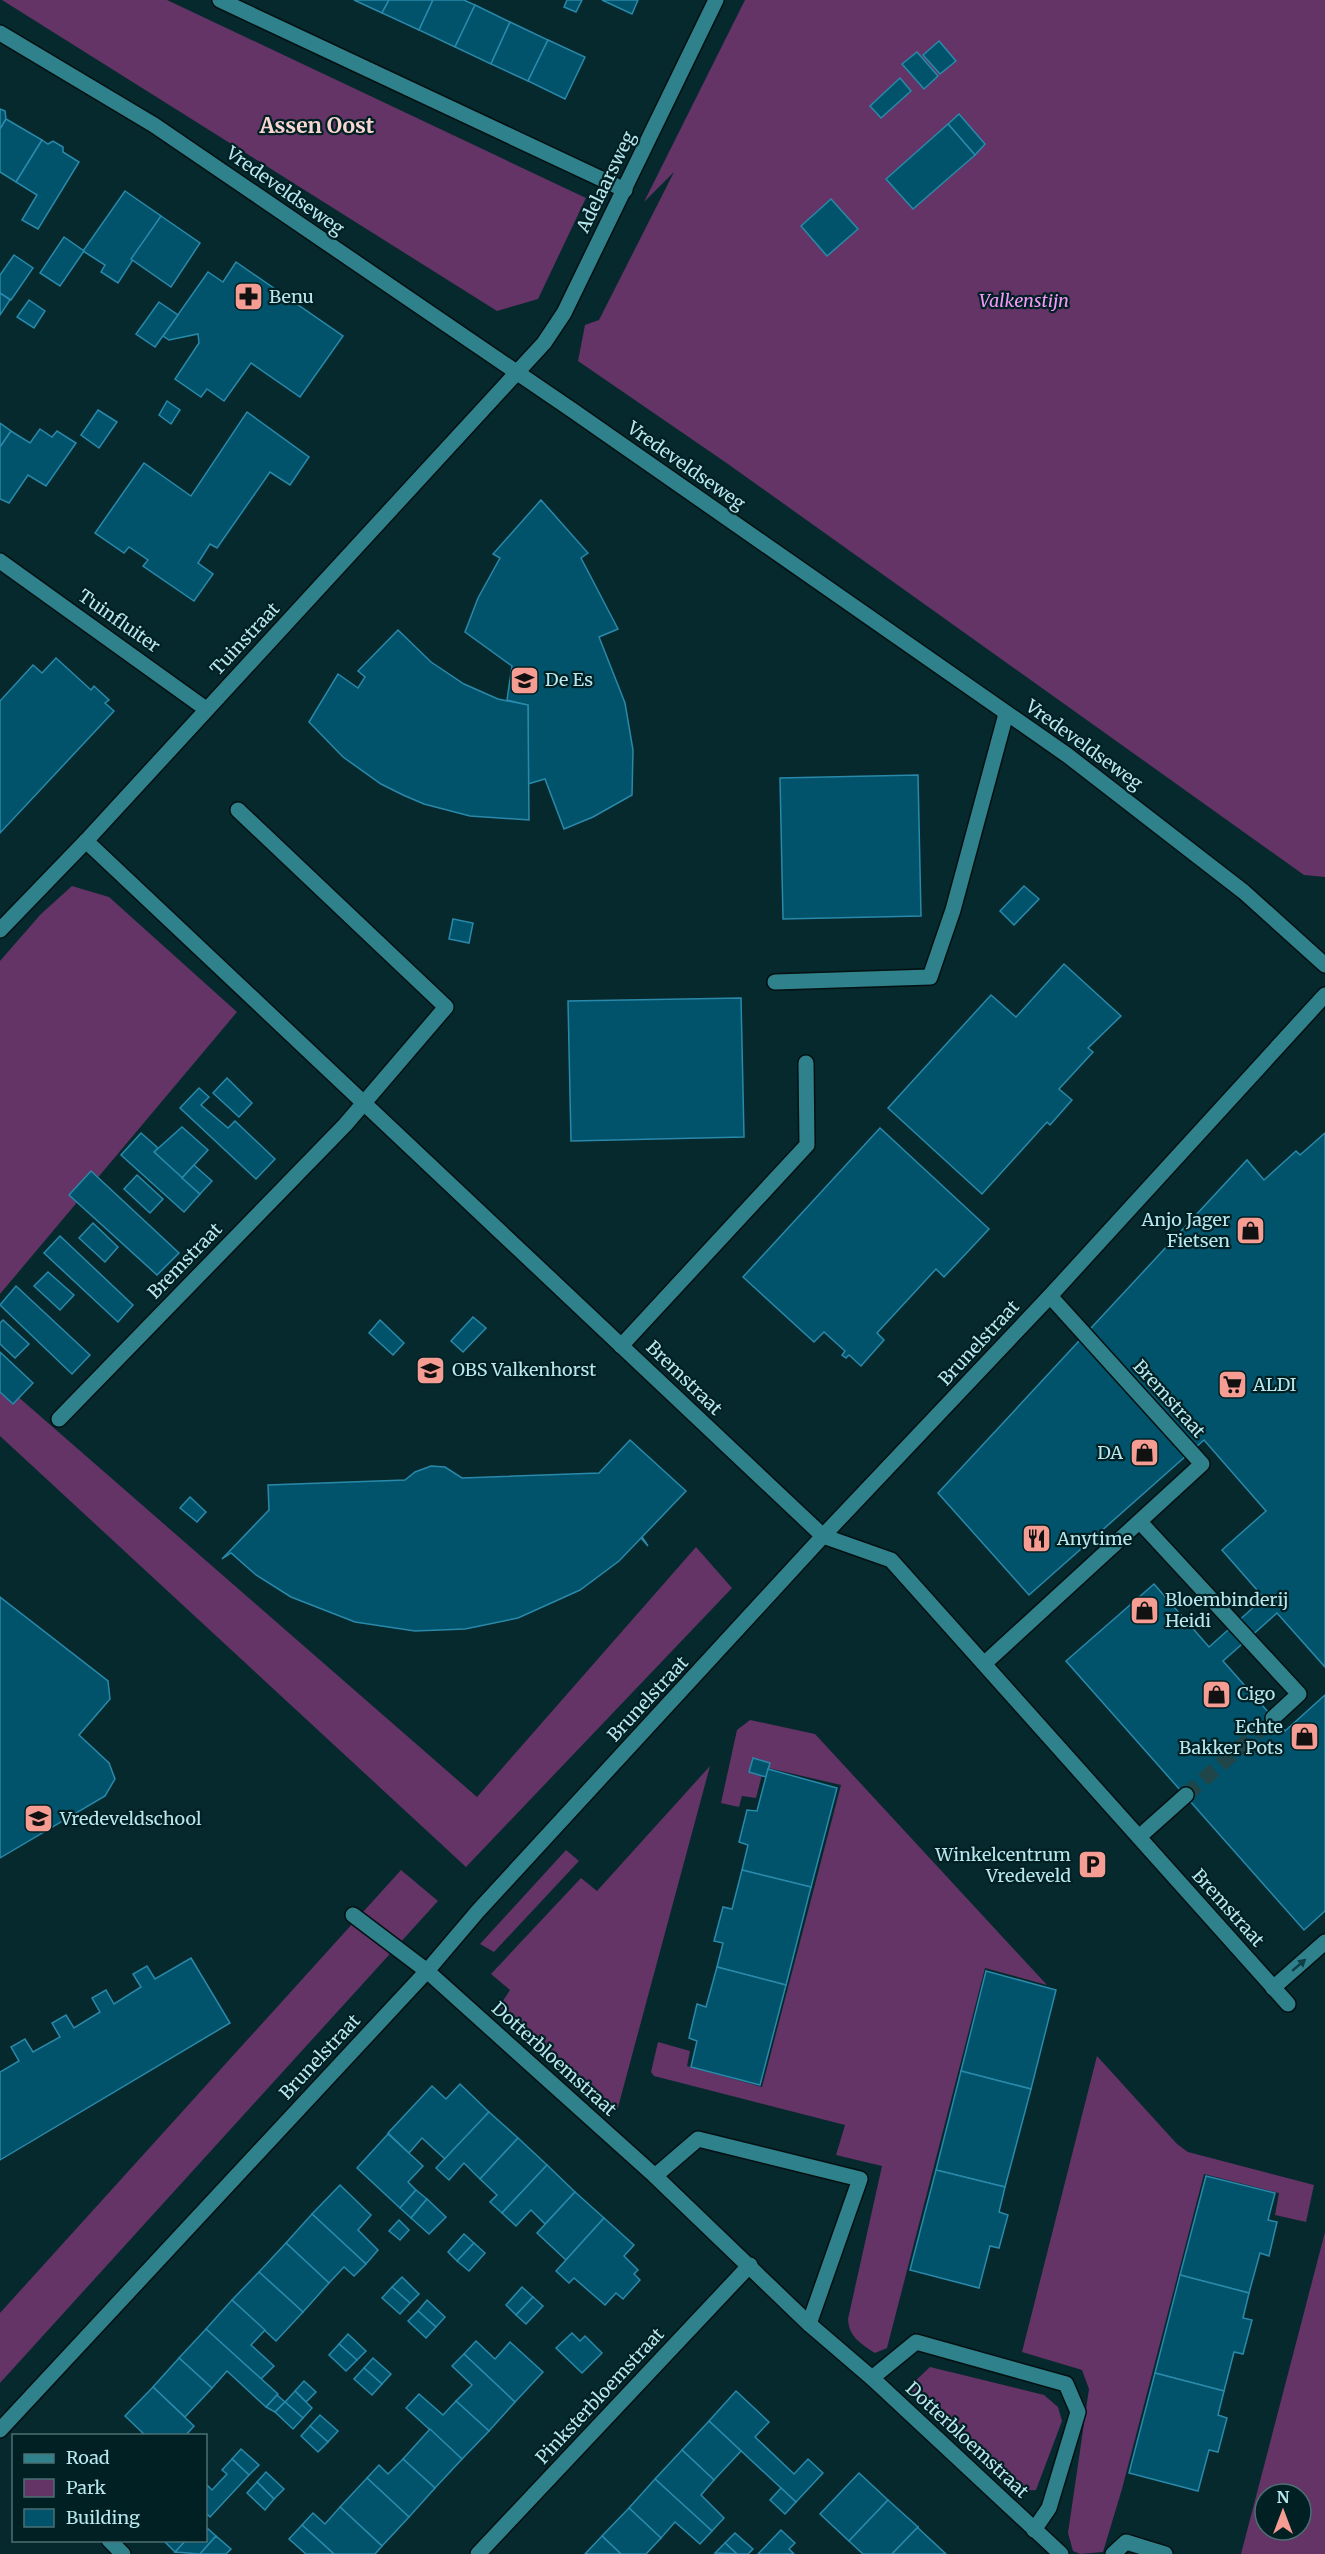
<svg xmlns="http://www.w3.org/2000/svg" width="1325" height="2554" font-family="Merriweather,serif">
<rect width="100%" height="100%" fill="#06292d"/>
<g fill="#633465" fill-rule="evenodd">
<polygon points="2,0 167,0 586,198 538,299 497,311"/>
<polygon points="745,0 1325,0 1325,877 1304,875 728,464 578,361 585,325 599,320 674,172 644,202"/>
<polygon points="72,886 109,897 237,1012 0,1294 0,961 41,914"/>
<polygon points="0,1381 477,1797 696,1547 732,1588 466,1867 0,1436"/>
<path d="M750,1720L815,1734L1047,1985L985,1968L887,2348L875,2353C860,2343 849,2337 848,2319L882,2166L836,2155L845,2125L654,2076L651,2072L658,2042L690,2051L687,2066L762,2087L841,1785L764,1767L756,1798L742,1796L739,1807L721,1803L737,1730Z"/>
<polygon points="710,1766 617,2111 610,2112 499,2007 510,1990 491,1974 581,1878 597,1891"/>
<polygon points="566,1850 579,1861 494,1952 480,1944"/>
<polygon points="401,1870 438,1901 0,2383 0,2313"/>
<polygon points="1097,2056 1177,2144 1188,2152 1314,2185 1306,2222 1275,2215 1279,2193 1204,2174 1122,2489 1103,2552 1080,2554 1073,2551 1068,2533 1089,2389 1082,2370 1022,2352"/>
<path d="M1325,2232V2554H1241ZM1265,2494H1301V2530H1265Z"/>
<polygon points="930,2367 1044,2395 1058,2407 1062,2421 1036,2490 1017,2491 912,2394 913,2383"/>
</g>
<g fill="#00536b" stroke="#2a89aa" stroke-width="1.5">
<polygon points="354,0 389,0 382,13"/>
<polygon points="389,0 433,0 419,30 382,13"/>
<polygon points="433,0 464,0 475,5 455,47 419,30"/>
<polygon points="567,0 582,0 576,12 564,7"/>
<polygon points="602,0 638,0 632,14"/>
<polygon points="475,5 510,22 491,64 455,47"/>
<polygon points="510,22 548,40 528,81 491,64"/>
<polygon points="548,40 585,57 565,99 528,81"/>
<polygon points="939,41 956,61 940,74 923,55"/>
<polygon points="917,52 938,76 924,89 902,64"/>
<polygon points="900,78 911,91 881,118 870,106"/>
<polygon points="0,109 5,111 6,119 0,129"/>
<polygon points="959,114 985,144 975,155 948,124"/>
<polygon points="6,119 42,140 16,182 0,172 0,129"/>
<polygon points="948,124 975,155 913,209 886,179"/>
<polygon points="42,140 48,144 53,141 63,147 63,152 79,162 38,229 22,220 37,195 16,182"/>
<polygon points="125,191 161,216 118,283 101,272 105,265 83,251"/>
<polygon points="831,199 858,229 827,256 801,226"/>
<polygon points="161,216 200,243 171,287 131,259"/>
<polygon points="64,237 84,251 60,286 40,273"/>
<polygon points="14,255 33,268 11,300 0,293 0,275"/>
<polygon points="236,262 343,336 300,397 251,363 224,401 207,389 201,397 175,379 199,343 198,334 169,340 163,336 208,272 223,282"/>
<polygon points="0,293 10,300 0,315"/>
<polygon points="29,300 45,311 34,328 17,317"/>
<polygon points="159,302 178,315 155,347 136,334"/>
<polygon points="167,401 180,410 171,424 159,415"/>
<polygon points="98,410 117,422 99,448 81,435"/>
<polygon points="247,412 309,457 290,485 270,472 217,548 210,544 198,563 213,574 194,601 143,566 148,560 129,547 124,553 95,533 144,463 191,496"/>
<polygon points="0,423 11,431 0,447"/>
<polygon points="40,429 52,437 57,431 76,443 46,486 28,475 9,503 0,499 0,447 11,431 30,443"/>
<polygon points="541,500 588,553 581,558 618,629 599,637 625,703 633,750 632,795 593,817 564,829 545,779 528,784 528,705 507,700 512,666 465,632 478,598 500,558 493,554"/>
<polygon points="398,630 431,662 464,684 498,699 528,705 529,820 470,816 424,804 403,795 381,784 343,757 309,722 338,674 358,688 365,677 358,671"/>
<polygon points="56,658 91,690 94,686 109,700 105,703 114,711 0,833 0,701 33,665 42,673"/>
<polygon points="918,775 921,916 783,919 780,778"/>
<polygon points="1024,886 1039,899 1014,925 1000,911"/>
<polygon points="453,919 473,923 469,943 449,939"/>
<polygon points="1064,964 1121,1016 1088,1048 1093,1052 1059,1089 1072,1100 1050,1125 1047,1122 982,1194 888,1108 991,995 1016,1017"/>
<polygon points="741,998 744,1137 571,1141 568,1001"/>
<polygon points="227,1078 252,1103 239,1117 213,1093"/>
<polygon points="199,1088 209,1097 201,1105 228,1128 235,1121 275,1159 256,1179 180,1108"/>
<polygon points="182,1127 208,1150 182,1178 154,1152"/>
<polygon points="880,1128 989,1229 944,1277 936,1269 877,1333 884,1340 861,1366 849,1355 846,1358 842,1355 845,1351 824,1332 814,1342 743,1277"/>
<polygon points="141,1133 158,1148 154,1152 200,1194 184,1212 121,1155"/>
<polygon points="1325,1133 1325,1667 1277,1613 1223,1661 1285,1731 1325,1695 1325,1911 1304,1930 1066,1661 1154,1584 1209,1647 1264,1598 1222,1550 1266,1511 1204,1440 1029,1595 938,1493 1247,1160 1264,1180 1296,1151 1300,1155"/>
<polygon points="194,1165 212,1181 200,1194 182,1178"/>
<polygon points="91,1171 179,1253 157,1275 69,1195"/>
<polygon points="137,1175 163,1199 150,1213 124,1189"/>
<polygon points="93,1223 118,1247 105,1262 79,1238"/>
<polygon points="60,1236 133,1305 118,1322 44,1253"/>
<polygon points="48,1272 74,1295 60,1310 34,1286"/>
<polygon points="16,1286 90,1355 72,1374 0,1305"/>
<polygon points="473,1317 486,1328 463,1352 451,1341"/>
<polygon points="3,1320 29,1344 15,1358 0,1344 0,1323"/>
<polygon points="380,1320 404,1343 393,1355 369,1333"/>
<polygon points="0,1352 33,1383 13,1404 0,1392"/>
<polygon points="630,1440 686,1491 642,1537 648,1546 641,1538 619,1561 580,1590 518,1618 465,1629 415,1631 355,1622 291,1597 256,1575 231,1553 222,1559 269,1510 268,1485 405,1480 415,1472 431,1466 445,1467 462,1478 599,1473"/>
<polygon points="190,1497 206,1512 197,1522 180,1508"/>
<polygon points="0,1597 108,1681 110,1699 79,1735 109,1763 115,1779 105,1796 0,1858"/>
<polygon points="753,1758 770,1763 766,1777 749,1772"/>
<polygon points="768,1769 837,1788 811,1887 742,1870 748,1845 739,1842 747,1810 757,1811"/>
<polygon points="742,1870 811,1887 786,1985 717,1967 723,1943 714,1941 723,1907 732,1909"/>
<polygon points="191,1958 230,2023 0,2160 0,2072 19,2061 11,2047 25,2039 33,2052 60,2037 52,2023 66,2015 74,2028 100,2012 92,1998 106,1990 114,2004 141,1987 133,1974 147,1966 155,1979"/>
<polygon points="717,1967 786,1985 760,2085 691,2067 697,2041 689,2038 697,2004 706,2007"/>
<polygon points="986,1971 1056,1990 1031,2089 961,2071"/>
<polygon points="961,2071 1031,2089 1005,2187 936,2170"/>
<polygon points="460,2084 489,2112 445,2159 422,2138 409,2153 388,2133 432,2086 446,2099"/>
<polygon points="489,2112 518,2138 480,2179 464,2163 449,2180 436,2168"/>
<polygon points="388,2134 423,2166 408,2182 416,2190 400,2208 357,2168"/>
<polygon points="518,2138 547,2165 502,2213 490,2202 497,2195 480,2179"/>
<polygon points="547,2165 575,2192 545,2224 531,2210 516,2226 502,2213"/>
<polygon points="936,2170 1005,2187 999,2212 1008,2215 999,2248 990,2246 979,2288 910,2270"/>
<polygon points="1206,2176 1275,2193 1268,2220 1277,2222 1269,2256 1260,2253 1249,2293 1180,2275"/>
<polygon points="340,2185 371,2215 358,2230 378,2250 366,2264 312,2214"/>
<polygon points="416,2190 427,2199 411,2218 400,2208"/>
<polygon points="575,2192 604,2218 566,2260 537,2233"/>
<polygon points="427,2199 446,2217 429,2234 411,2218"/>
<polygon points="312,2214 366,2264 354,2276 344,2267 329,2283 286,2243"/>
<polygon points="604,2218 634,2245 624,2256 638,2270 634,2274 640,2280 623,2299 616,2293 605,2305 574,2278 569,2283 556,2271"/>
<polygon points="399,2220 409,2230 400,2240 389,2231"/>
<polygon points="464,2234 474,2243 457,2261 448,2252"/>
<polygon points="286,2243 329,2283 303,2312 259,2272"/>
<polygon points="474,2243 485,2253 469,2271 457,2261"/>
<polygon points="259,2272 303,2312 276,2341 232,2300"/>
<polygon points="1180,2275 1249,2293 1243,2318 1252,2320 1243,2354 1234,2352 1224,2391 1155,2373"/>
<polygon points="402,2277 419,2294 410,2303 392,2287"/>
<polygon points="392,2287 410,2303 400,2314 382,2298"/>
<polygon points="522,2287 533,2297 516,2315 506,2305"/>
<polygon points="533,2297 543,2306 526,2324 516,2315"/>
<polygon points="232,2300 265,2330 251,2345 274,2366 261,2379 206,2329"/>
<polygon points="427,2300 445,2317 436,2327 418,2311"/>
<polygon points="418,2311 436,2327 426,2338 408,2321"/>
<polygon points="206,2329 278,2394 266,2407 227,2371 212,2388 179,2358"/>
<polygon points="572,2333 580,2341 585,2336 602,2353 582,2373 556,2348"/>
<polygon points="348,2334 366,2351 357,2360 339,2344"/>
<polygon points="476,2341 495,2359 510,2342 543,2372 515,2402 464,2354"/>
<polygon points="339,2344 357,2360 346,2371 329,2355"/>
<polygon points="464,2354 515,2402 489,2431 456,2401 472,2385 452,2366"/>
<polygon points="179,2358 212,2388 185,2417 153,2387"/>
<polygon points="373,2358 391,2374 382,2384 364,2368"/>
<polygon points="364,2368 382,2384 372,2395 354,2379"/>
<polygon points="1155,2373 1224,2391 1218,2415 1227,2418 1218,2452 1209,2450 1198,2491 1129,2473"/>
<polygon points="304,2381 316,2392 306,2402 295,2391"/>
<polygon points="153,2387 194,2426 185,2436 146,2436 125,2416"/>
<polygon points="295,2391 312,2408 303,2418 285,2402"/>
<polygon points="736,2391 769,2422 755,2437 794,2474 808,2459 823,2473 796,2502 709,2421"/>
<polygon points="419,2394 443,2415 456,2401 489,2431 462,2459 406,2408"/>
<polygon points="277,2395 285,2402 275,2412 266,2407"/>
<polygon points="285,2402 303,2418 293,2429 275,2412"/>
<polygon points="320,2415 338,2431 328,2442 310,2426"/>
<polygon points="709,2421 741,2451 714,2480 682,2450"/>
<polygon points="310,2426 328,2442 318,2452 301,2436"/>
<polygon points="430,2429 462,2459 435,2488 403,2459"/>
<polygon points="241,2449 259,2465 249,2475 232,2459"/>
<polygon points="682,2450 714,2480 701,2495 724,2518 712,2531 655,2479"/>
<polygon points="232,2459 249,2475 210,2517 206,2513 206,2484 212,2490 227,2474 222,2470"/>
<polygon points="403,2459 435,2488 409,2517 367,2478 379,2465 388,2474"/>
<polygon points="266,2472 284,2489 274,2499 257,2482"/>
<polygon points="859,2473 888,2500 849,2541 820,2514"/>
<polygon points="367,2478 409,2517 382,2546 340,2507"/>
<polygon points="655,2479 712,2531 700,2544 675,2522 661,2538 629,2508"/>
<polygon points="257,2482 274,2499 265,2510 247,2493"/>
<polygon points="781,2488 796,2502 785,2514 770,2500"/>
<polygon points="888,2500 918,2527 892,2554 863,2554 849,2541"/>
<polygon points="340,2507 382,2546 375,2554 334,2554 302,2525 313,2513 325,2524"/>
<polygon points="629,2508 661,2538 646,2554 621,2554 602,2536"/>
<polygon points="302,2525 334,2554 306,2554 289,2539"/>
<polygon points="206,2527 216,2536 200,2554 175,2552 186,2540 206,2540"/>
<polygon points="918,2527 918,2528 946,2554 892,2554"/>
<polygon points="781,2530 795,2543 789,2549 794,2554 758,2554"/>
<polygon points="735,2533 753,2549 748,2554 737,2554 725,2543"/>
<polygon points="216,2536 231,2549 226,2554 200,2554"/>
<polygon points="602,2536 621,2554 585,2554"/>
<polygon points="163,2540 186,2540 175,2552"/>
<polygon points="725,2543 737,2554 715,2553"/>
</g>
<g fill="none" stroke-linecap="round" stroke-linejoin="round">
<polyline stroke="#21464a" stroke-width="15" stroke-dasharray="15 8" stroke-linecap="butt" points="1186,1795 1273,1718"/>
<defs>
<g id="service">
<polyline points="775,982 930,977 953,910 1006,714"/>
<polyline points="621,1346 807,1145 806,1063"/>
<polyline points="353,1915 427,1971"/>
<polyline points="1273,1988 1325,1942"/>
</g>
<g id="pedestrian">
<polyline points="1140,1522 1299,1694 1273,1718"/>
<polyline points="985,1663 1202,1464 1050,1296"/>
<polyline points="1139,1837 1186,1795"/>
</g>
<g id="minor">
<polyline points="220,0 625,190"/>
<polyline points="0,33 154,125 572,410 1067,755 1244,892 1325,965"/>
<polyline points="0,561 206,709"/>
<polyline points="86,841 823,1536 891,1560 1288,2004"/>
<polyline points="0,930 86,841 544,343 564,313 716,0"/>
<polyline points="59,1419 345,1125 446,1007 238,810"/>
<polyline points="427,1971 655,2176 809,2324 872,2378 1061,2554"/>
<polyline points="655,2176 698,2139 860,2179 809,2324"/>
<polyline points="872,2378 916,2342 1066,2384 1078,2412 1049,2508 1034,2530"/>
<polyline points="0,2430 427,1971 478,1911 823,1536 1050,1296 1325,995"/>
<polyline points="109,2540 123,2554"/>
<polyline points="478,2554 750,2265"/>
<polyline points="1113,2554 1126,2542 1165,2554"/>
</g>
</defs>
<use href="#service" stroke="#041011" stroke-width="18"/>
<use href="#pedestrian" stroke="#041011" stroke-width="18"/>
<use href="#minor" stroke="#041011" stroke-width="18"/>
<use href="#service" stroke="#2f818b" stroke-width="15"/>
<use href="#pedestrian" stroke="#2f818b" stroke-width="15"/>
<use href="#minor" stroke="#2f818b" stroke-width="15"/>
</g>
<defs><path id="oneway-solid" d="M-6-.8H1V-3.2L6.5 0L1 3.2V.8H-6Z" transform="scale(1.5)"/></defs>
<use fill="#0e3d43" href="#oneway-solid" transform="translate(1299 1965) rotate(-41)"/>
<defs>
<symbol id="pharmacy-square" viewBox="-11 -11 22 22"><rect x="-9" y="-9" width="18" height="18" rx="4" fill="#f59c93" stroke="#002024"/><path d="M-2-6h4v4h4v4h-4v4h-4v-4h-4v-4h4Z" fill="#111"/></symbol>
<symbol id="school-square" viewBox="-11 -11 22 22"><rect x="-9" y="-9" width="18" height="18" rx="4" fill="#f59c93" stroke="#002024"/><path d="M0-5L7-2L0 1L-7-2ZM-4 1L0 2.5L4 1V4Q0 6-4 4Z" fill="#111"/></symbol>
<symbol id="shop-square" viewBox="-11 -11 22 22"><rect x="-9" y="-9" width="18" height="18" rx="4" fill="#f59c93" stroke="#002024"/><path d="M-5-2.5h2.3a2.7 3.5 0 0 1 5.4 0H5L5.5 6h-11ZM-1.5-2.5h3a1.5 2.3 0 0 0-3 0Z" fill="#111"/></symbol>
<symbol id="supermarket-square" viewBox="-11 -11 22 22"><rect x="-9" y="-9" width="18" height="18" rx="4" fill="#f59c93" stroke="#002024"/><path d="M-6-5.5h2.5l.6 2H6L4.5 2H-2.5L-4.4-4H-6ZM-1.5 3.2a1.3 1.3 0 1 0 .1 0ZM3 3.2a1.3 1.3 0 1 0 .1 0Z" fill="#111"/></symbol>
<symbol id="restaurant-square" viewBox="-11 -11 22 22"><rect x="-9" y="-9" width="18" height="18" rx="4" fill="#f59c93" stroke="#002024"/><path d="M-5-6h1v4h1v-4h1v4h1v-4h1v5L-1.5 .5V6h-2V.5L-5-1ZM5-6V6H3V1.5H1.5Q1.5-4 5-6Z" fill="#111"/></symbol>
<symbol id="parking-square" viewBox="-11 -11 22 22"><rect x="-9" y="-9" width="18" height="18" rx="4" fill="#f59c93" stroke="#002024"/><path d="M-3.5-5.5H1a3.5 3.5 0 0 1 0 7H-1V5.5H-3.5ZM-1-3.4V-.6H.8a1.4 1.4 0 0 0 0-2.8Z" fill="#111"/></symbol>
</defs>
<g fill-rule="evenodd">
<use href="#pharmacy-square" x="232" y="280" width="33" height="33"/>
<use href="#school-square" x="508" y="664" width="33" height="33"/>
<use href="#shop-square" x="1234" y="1214" width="33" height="33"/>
<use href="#school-square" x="414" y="1354" width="33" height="33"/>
<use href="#supermarket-square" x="1216" y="1368" width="33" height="33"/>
<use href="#shop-square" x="1128" y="1436" width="33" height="33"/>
<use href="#restaurant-square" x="1020" y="1522" width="33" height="33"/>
<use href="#shop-square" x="1128" y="1594" width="33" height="33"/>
<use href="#shop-square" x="1200" y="1678" width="33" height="33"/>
<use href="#shop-square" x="1288" y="1720" width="33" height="33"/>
<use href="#school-square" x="22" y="1802" width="33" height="33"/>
<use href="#parking-square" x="1076" y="1848" width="33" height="33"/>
</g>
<g text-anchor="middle" stroke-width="4.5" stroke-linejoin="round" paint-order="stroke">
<g font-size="18" fill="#b8e7ed" stroke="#002024">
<text transform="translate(606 182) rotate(-64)" y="6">Adelaarsweg</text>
<text transform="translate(285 191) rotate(35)" y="6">Vredeveldseweg</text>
<text transform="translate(686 466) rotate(35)" y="6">Vredeveldseweg</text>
<text transform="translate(119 621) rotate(35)" y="6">Tuinfluiter</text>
<text transform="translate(245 639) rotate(-47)" y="6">Tuinstraat</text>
<text transform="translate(1084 745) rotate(36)" y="6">Vredeveldseweg</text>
<text transform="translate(185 1261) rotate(-46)" y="6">Bremstraat</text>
<text transform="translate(979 1343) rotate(-47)" y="6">Brunelstraat</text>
<text transform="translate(684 1378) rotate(44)" y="6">Bremstraat</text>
<text transform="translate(1169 1399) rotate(48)" y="6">Bremstraat</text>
<text transform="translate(648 1699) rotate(-47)" y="6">Brunelstraat</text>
<text transform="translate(1228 1908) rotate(48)" y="6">Bremstraat</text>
<text transform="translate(320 2057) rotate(-47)" y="6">Brunelstraat</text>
<text transform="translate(554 2059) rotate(42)" y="6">Dotterbloemstraat</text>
<text transform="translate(600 2396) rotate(-47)" y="6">Pinksterbloemstraat</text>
<text transform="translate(967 2440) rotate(43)" y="6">Dotterbloemstraat</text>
</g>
<g font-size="18" fill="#b8e7ed" stroke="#002024" text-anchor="start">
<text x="269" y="303">Benu</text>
<text x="545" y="686">De Es</text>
<text x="1230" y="1226" text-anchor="end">Anjo Jager<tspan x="1230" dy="21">Fietsen</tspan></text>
<text x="452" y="1376">OBS Valkenhorst</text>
<text x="1253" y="1391">ALDI</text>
<text x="1123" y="1459" text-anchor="end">DA</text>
<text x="1057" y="1545">Anytime</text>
<text x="1165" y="1606">Bloembinderij<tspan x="1165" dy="21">Heidi</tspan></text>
<text x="1237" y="1700">Cigo</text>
<text x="1283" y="1733" text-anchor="end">Echte<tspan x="1283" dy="21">Bakker Pots</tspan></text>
<text x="60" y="1825">Vredeveldschool</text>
<text x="1071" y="1861" text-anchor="end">Winkelcentrum<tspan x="1071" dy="21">Vredeveld</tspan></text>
</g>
<g font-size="18" font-style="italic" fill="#f698f9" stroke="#002024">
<text x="1024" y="307">Valkenstijn</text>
</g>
<g font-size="21" font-weight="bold" fill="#f9d6d2" stroke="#002024">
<text x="317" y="133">Assen Oost</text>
</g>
</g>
<rect x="12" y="2434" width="195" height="108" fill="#002024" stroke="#4a7074" stroke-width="1.5"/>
<rect x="24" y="2454" width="30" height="9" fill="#2f818b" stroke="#4a7074" stroke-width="1.5"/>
<text x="66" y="2464" font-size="18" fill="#b8e7ed">Road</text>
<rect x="24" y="2479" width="30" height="18" fill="#633465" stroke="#4a7074" stroke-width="1.5"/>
<text x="66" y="2494" font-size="18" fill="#b8e7ed">Park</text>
<rect x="24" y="2509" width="30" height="18" fill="#00536b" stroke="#4a7074" stroke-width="1.5"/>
<text x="66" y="2524" font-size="18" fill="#b8e7ed">Building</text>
<g transform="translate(1283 2512)"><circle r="28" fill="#002024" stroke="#4a7074" stroke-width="1.5"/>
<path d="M0-4.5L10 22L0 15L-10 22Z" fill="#f59c93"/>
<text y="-9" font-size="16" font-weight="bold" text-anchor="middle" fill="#b8e7ed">N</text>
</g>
</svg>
